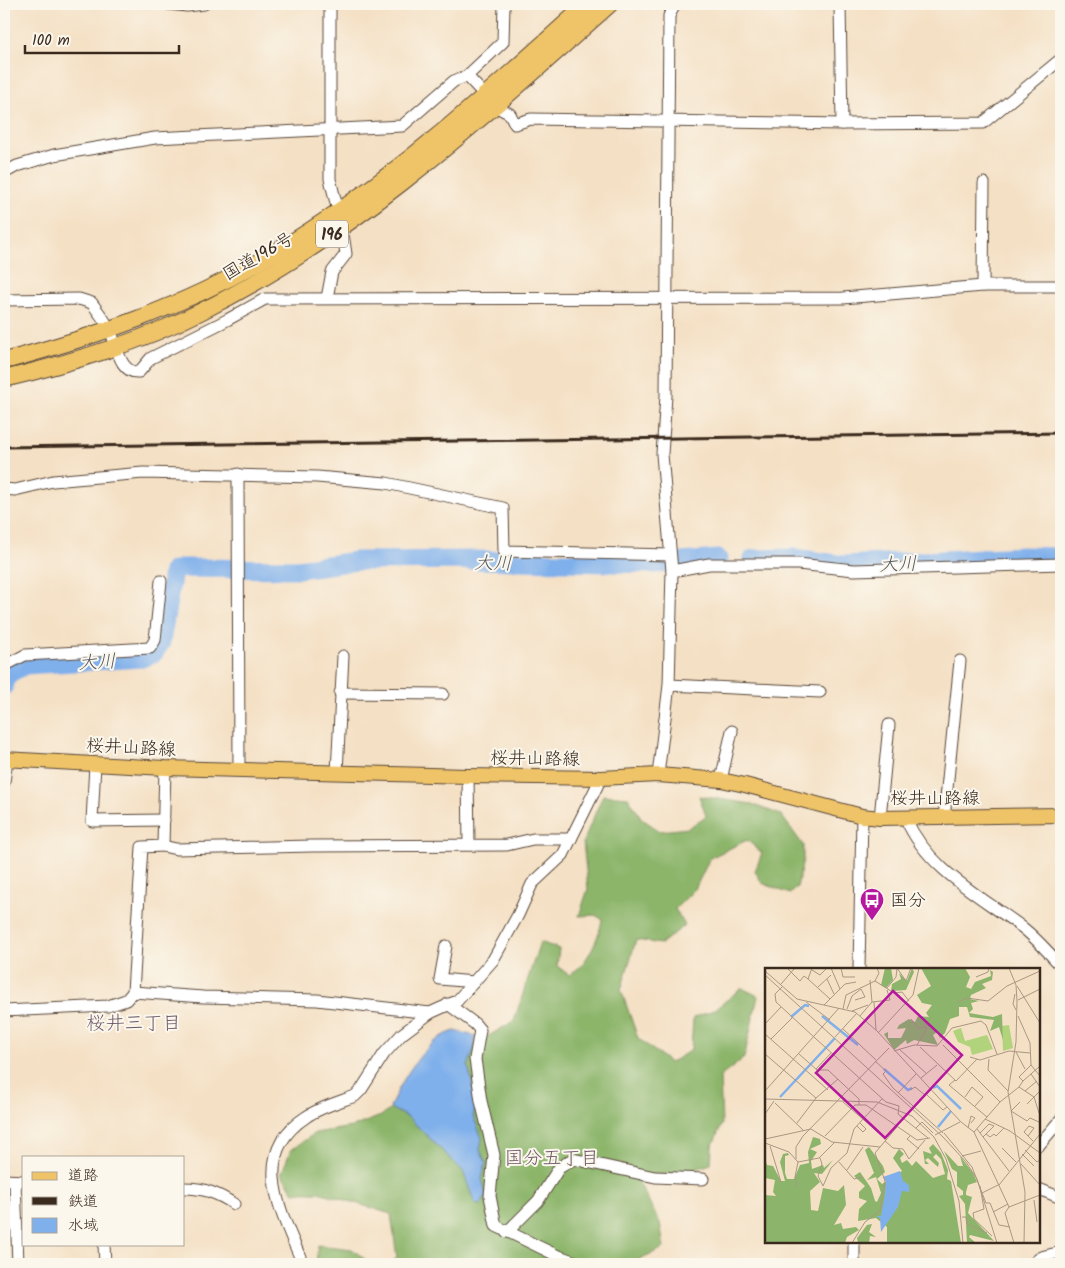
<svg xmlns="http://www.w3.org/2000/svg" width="1065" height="1268" font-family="Kalam,'Klee One',sans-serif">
<rect width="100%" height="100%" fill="#fbf7ec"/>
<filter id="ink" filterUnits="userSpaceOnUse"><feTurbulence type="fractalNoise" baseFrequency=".02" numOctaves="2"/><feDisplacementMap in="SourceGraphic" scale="10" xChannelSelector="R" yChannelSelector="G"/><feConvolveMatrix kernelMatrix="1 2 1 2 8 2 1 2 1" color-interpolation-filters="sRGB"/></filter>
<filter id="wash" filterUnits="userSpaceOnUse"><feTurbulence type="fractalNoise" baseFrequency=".0096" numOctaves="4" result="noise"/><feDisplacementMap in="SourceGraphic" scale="20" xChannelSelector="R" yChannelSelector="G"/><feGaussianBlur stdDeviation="1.12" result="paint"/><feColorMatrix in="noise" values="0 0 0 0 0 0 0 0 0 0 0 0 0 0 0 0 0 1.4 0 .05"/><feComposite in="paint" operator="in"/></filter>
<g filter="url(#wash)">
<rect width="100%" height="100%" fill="#f4e0c4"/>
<g fill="#8cb56b" stroke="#647044">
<path d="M603,795L628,797L642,819L660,831L688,828L706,816L699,796L752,804L781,815L803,845V860L797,887L790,894L762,883L755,871L762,853L747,840L710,858L695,889L675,909L685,925L661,944L636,940L621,990L638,1038L670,1063L691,1050L693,1018L714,1010L742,988L758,996L744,1058L720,1077L722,1124L712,1147L711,1164L686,1172L636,1177L660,1223L664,1248L628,1264H389L397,1258L391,1214L319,1192H294L281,1174L291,1150L315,1133L352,1127L381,1116L485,1038L514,1021L540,942L559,949L557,966L569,975C587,965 599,939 602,919L595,915L579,916L588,889L583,842Z"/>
<polygon points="318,1245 352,1249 371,1264 316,1264"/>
</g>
<path fill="#80b0eb" stroke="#5e6d84" d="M455,1031L475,1036V1046L468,1066L477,1104L473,1116L482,1138L480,1150L486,1163L482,1178L486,1197L480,1205L475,1204L463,1171L409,1118L390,1108C400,1082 426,1038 455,1031Z"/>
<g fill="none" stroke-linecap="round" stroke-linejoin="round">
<g stroke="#80b0eb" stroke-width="19">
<polyline points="753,559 795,558 843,565 1022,556 1061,557"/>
<polyline points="4,686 8,674 25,665 142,658 154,653 161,642 173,571 183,568 298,569 356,561 475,560 655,564 718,559"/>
</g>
</g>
</g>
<g filter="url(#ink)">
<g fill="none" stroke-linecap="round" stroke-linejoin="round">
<defs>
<g id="minor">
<polyline points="168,4 187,6 204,4"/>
<polyline points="504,4 503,42 467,76 495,106 510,114 515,124 531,119 842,124 983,123 1061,59"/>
<polyline points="840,4 842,124"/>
<polyline points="4,173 17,166 54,155 155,138 402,126 454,81 467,76"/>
<polyline points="983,286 984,183"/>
<polyline points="327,298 332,272 346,254 342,227 330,179 330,4"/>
<path d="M4,300L79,299L92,303C98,312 105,320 110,330C117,344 119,374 139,372L151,358L227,320L265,299L843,298L983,286H1061"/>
<polyline points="238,474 239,770"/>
<polyline points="4,489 15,490 53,481 143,473 317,477 386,483 503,508 504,551 670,555"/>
<polyline points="672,571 709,564 798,564 854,570 1061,564"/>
<polyline points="4,666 25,655 150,648 155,640 161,581"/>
<polyline points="669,685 820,692"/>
<polyline points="340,693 443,694"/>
<polyline points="95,764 92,821 164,820"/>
<polyline points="337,772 343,656"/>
<polyline points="658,775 669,685 672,571 662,454 666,396 669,16 675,4"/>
<polyline points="468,776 469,844"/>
<polyline points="721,780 732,731"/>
<polyline points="4,782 7,759"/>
<polyline points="880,818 889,725"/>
<polyline points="944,818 960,661"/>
<path d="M906,819C928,870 981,896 1023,928C1037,939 1049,953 1061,966"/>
<polyline points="163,846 176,849 312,846 507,845 533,839 571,839"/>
<polyline points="446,946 440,979 474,982"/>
<polyline points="859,969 862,816"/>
<polyline points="133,992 203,997 317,1000 430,1013"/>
<polyline points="448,1004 475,1024 480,1030 475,1059 481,1101 494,1155 490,1196 496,1226 556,1255 581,1264"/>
<polyline points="4,1011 108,1006 126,1000 133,992 142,847 163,846 165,768"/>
<polyline points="1039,1145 1061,1119"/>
<polyline points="4,1180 24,1181"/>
<polyline points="15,1181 18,1264"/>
<path d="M184,1188C204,1188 217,1193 234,1204"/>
<polyline points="1039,1189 1061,1198"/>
<polyline points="507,1232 538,1201 559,1168 573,1159 655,1177 703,1179"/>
<polyline points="104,1244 105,1264"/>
<path d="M300,1264V1257C280,1210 250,1153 306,1117C320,1107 339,1102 355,1096L361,1090L384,1054L402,1034L430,1013L457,1001L493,960L518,915L532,884L563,855L601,778"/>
<polyline points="854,1264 854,1242"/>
<polyline points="1033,1264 1041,1257 1061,1252"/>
</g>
<polyline id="major" points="4,759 165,768 468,776 601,778 658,775 721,780 745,785 862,816 880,818 1061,815"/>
<g id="highway">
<path d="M4,361C94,337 183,307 264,259C383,190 486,96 587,4"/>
<path d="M4,379C70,363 139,343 200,312C355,236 482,118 610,4"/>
</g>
</defs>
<use href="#minor" stroke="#574537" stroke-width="13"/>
<use href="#major" stroke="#574537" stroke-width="16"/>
<use href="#highway" stroke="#574537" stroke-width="18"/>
<use href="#minor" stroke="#fff" stroke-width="11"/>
<use href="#major" stroke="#efc469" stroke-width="14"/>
<use href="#highway" stroke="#efc469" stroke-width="16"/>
<polyline stroke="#3b2a1e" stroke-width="3" points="4,447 1061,433"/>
</g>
</g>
<defs>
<symbol id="bus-pin" viewBox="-11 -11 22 30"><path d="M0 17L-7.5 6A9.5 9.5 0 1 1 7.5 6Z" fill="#b5179e" stroke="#fbf7ec"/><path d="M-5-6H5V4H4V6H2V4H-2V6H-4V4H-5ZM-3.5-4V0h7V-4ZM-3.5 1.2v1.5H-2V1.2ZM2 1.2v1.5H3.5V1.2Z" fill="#fff"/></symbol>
</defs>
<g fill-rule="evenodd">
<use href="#bus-pin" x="858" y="886" width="28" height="38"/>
</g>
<g text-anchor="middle" stroke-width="4" stroke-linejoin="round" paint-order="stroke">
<rect fill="#fbf7ec" stroke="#75685c" stroke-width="1" x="316" y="220.5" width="32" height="27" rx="4"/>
<g font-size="16" font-weight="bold" fill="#3b2a1e">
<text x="332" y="240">196</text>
</g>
<g font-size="18" fill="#3b2a1e" stroke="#fbf7ec">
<text transform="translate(258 256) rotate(-30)" y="6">国道196号</text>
<text transform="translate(131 747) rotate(3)" y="6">桜井山路線</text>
<text transform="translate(535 758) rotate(1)" y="6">桜井山路線</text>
<text x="935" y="804">桜井山路線</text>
</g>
<g font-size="18" fill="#3b2a1e" stroke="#fbf7ec" text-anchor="start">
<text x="890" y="906">国分</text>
</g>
<g font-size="19" font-style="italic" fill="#535966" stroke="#fbf7ec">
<text transform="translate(493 562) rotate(1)" y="7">大川</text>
<text transform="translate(898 563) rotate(-2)" y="7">大川</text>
<text transform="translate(97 661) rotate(-3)" y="7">大川</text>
</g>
<g font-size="19" fill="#6e5a6a" stroke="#fbf7ec">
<text x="134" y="1029">桜井三丁目</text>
<text x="552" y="1164">国分五丁目</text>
</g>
</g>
<g transform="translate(765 968)">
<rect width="275" height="275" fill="#f4e0c4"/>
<path d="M244,57L248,80L238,83L237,58ZM196,60L200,73L222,67L228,81L207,87L205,79L193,74L188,63Z" fill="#b1d37b"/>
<path d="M120,0H126L128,12L121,20L116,17ZM147,0L149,4L141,22L126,23L127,16L136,11L134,5L142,13ZM156,0H200L205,9L201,19L206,21L210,14L226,8L225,2L228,4L227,12L217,16L221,20L206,27L205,31L214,33L206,35L208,41L204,45L228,49L237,46L238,72L234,59L225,63L229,52L205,49L202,39H194V48L185,51L180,65L175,70L172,64L168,67L173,77L149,72L142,76L141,72L129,82L119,66L123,64V70H136L141,60L132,61L134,57L144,51L150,54L153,48L164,49L161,45L167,37L157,35L152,27L166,18ZM48,169L55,171L56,176L45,181L52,184L46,193L47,201L58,197L59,200L68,192L57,206L49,205L55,214L45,223L46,242L53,243L58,220L73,223L79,217L81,237L69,257L76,255L78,261L91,259L94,262L82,269L80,275H0V227L11,228L8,224L10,212L0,210V190L2,197L8,198L16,213H20L15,194L18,186L23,185L24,187L20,188V205L22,211H29L35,197L44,195L43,184ZM168,176L176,185L183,202L182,211L186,213L196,275H122V259L111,250L93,253L94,241L102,233L94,230V224L100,218L89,208L95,204L106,220L110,233L112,234L116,225L111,209L102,212L109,205L100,182L104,179L118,198L120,204L112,211L117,216L137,203L128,190L134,181L139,186L135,190L137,195L142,192L147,198L151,193L168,210L180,206L176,191L171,186L168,189L174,195L173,199L163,190L160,192L164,196H160L158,183L167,186L164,180ZM179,183L193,198H198L195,188L208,205L212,214L203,217L201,224V227L207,229L203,245L229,273L205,267L204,269L211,275H202L200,236L194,228L198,227V223L192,218V204L187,201ZM107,256L104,264L111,269L105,268L104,275H93L92,270L102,257Z" fill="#8cb56b"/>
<path d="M135,203L138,213L144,217V224L137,223L133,239L116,264L115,250L111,248H116L120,226L121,214L118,209Z" fill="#80b0eb"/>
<path fill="none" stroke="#80b0eb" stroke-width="2.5" d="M57,48L93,77M26,49L40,37L44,38M119,101L143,122L147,120M168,120L172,118L196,141M15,129L70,70M173,159L186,143"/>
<path fill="none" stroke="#aa9782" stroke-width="1" d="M22,0L35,13L39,8L43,11M47,0L43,11L65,31M66,0L75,21M76,0L78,9H90M132,0L141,13L146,0M244,0L251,17L252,33L251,74L243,124L260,224L259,275M47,2L55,7L62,0M0,3L32,31L90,44L112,63L196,154L209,164L244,239L240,245L249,275M0,7L178,169L201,194L212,211L232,275M211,9L223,4L224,0M62,11L69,26M105,12L107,34M110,13L129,25L137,24L144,33M16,16L30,0M252,18L275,55M17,19L10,26L11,34L50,70M53,19L66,7M122,20L131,9L132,1M250,26L248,36L251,42M90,32L100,29L96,21M253,32L275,21M41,34L65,52M109,34L111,62M193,34L202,30L223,33L242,18L275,3M59,37L80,16L91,14M78,41L81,27L110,13L114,5L112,0M82,41L87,28L96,21M87,43L103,37M95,48L107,34L125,32L122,22M253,48L265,75L266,97L275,108M146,51L153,60L162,59M0,56L16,39M78,61L111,92M113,65L148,27L154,0M0,66L63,122M70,69L92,45M50,70L121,134L134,138L133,146L163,170M6,71L28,49M152,77L162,60L158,50M178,77L235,134M155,79L191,113L212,91M134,81L161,105M129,83L149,77L172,78L187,60L216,53L221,57L232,86M251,84L260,101M0,86L51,130M34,86L52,102H63L94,131V137H90L60,168M205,89L215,92L244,83L265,85M224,91L223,102L243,123M110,93L121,103L118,106L128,120L178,165M51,101L66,85M266,106L275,119M156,110L172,97M190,112L184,117L222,149M258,113L275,98M254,119L269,129L275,148M166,120L181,104M145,122L150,119L160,127L167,121M0,123L74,40M260,123L272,113M133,125L151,106M161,126L178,142L182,139M200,129L207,119L218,129L210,138M0,131L112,134L147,148L169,169L181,191L194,233L198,275M78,134L122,172M255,134L246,143L262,153L265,150L274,154M10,135L39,163M262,136L275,123M94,137H101L152,172L165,170M0,146L9,133M98,151L117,131M220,151L245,163L275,185M32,155L51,130L73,111M92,158L98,164L101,161L95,155M151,160L157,154L168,165M203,160L206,148L210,150L206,155M212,161L244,203M209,164L235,134L254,119L258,113L254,109L266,97M179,165L207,199L221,235H225L234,257L245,259M215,165L224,156L229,158L218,169M221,166L225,169L229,166L231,168L239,160M146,167L142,171L154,181M170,167L195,154M263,168L269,160L264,158L259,164L268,173M0,171L46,161L67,174L115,179M120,173L128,180L138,181L144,191L160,172M0,175L24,184L33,194L54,190L70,174M5,178L16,214M237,180L251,194M260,182L272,194L275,192M257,186L269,198M197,188L216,183M55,190L57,196L53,208L58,218M31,191V179L38,168L124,80M74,194L89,211L98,209M256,196L275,217M82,202L98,179M234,217L275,166M58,218L66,200L82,185L89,161L98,151M215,218L219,241L208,245L209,251L227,268M32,219L30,209L33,194M217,225L233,217M269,232L272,254M244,239L275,227M228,244L243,236M197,249H201L202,256L222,265M87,275L100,254L115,243L120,213L110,185L132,159"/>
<path fill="#b5179e" fill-opacity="0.15" stroke="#b5179e" stroke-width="2.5" d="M128,23L197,87L120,170L51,105Z"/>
<rect width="275" height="275" fill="none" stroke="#3b2a1e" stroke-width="2.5"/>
</g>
<rect width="1065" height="1268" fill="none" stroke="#fbf7ec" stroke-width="20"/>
<rect x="22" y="1156" width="162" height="90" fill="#fbf7ec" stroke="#aea59a"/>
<rect x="32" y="1172" width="25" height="8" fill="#efc469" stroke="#aea59a"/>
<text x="68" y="1180" font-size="15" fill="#3b2a1e">道路</text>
<rect x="32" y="1197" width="25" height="8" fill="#3b2a1e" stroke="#aea59a"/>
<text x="68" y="1206" font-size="15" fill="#3b2a1e">鉄道</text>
<rect x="32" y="1218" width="25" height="15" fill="#80b0eb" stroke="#aea59a"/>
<text x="68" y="1230" font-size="15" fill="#3b2a1e">水域</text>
<path d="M25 45v8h154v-8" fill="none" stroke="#3b2a1e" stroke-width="2.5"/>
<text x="32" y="45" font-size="15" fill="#3b2a1e" stroke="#fbf7ec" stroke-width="4" paint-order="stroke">100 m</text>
</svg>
